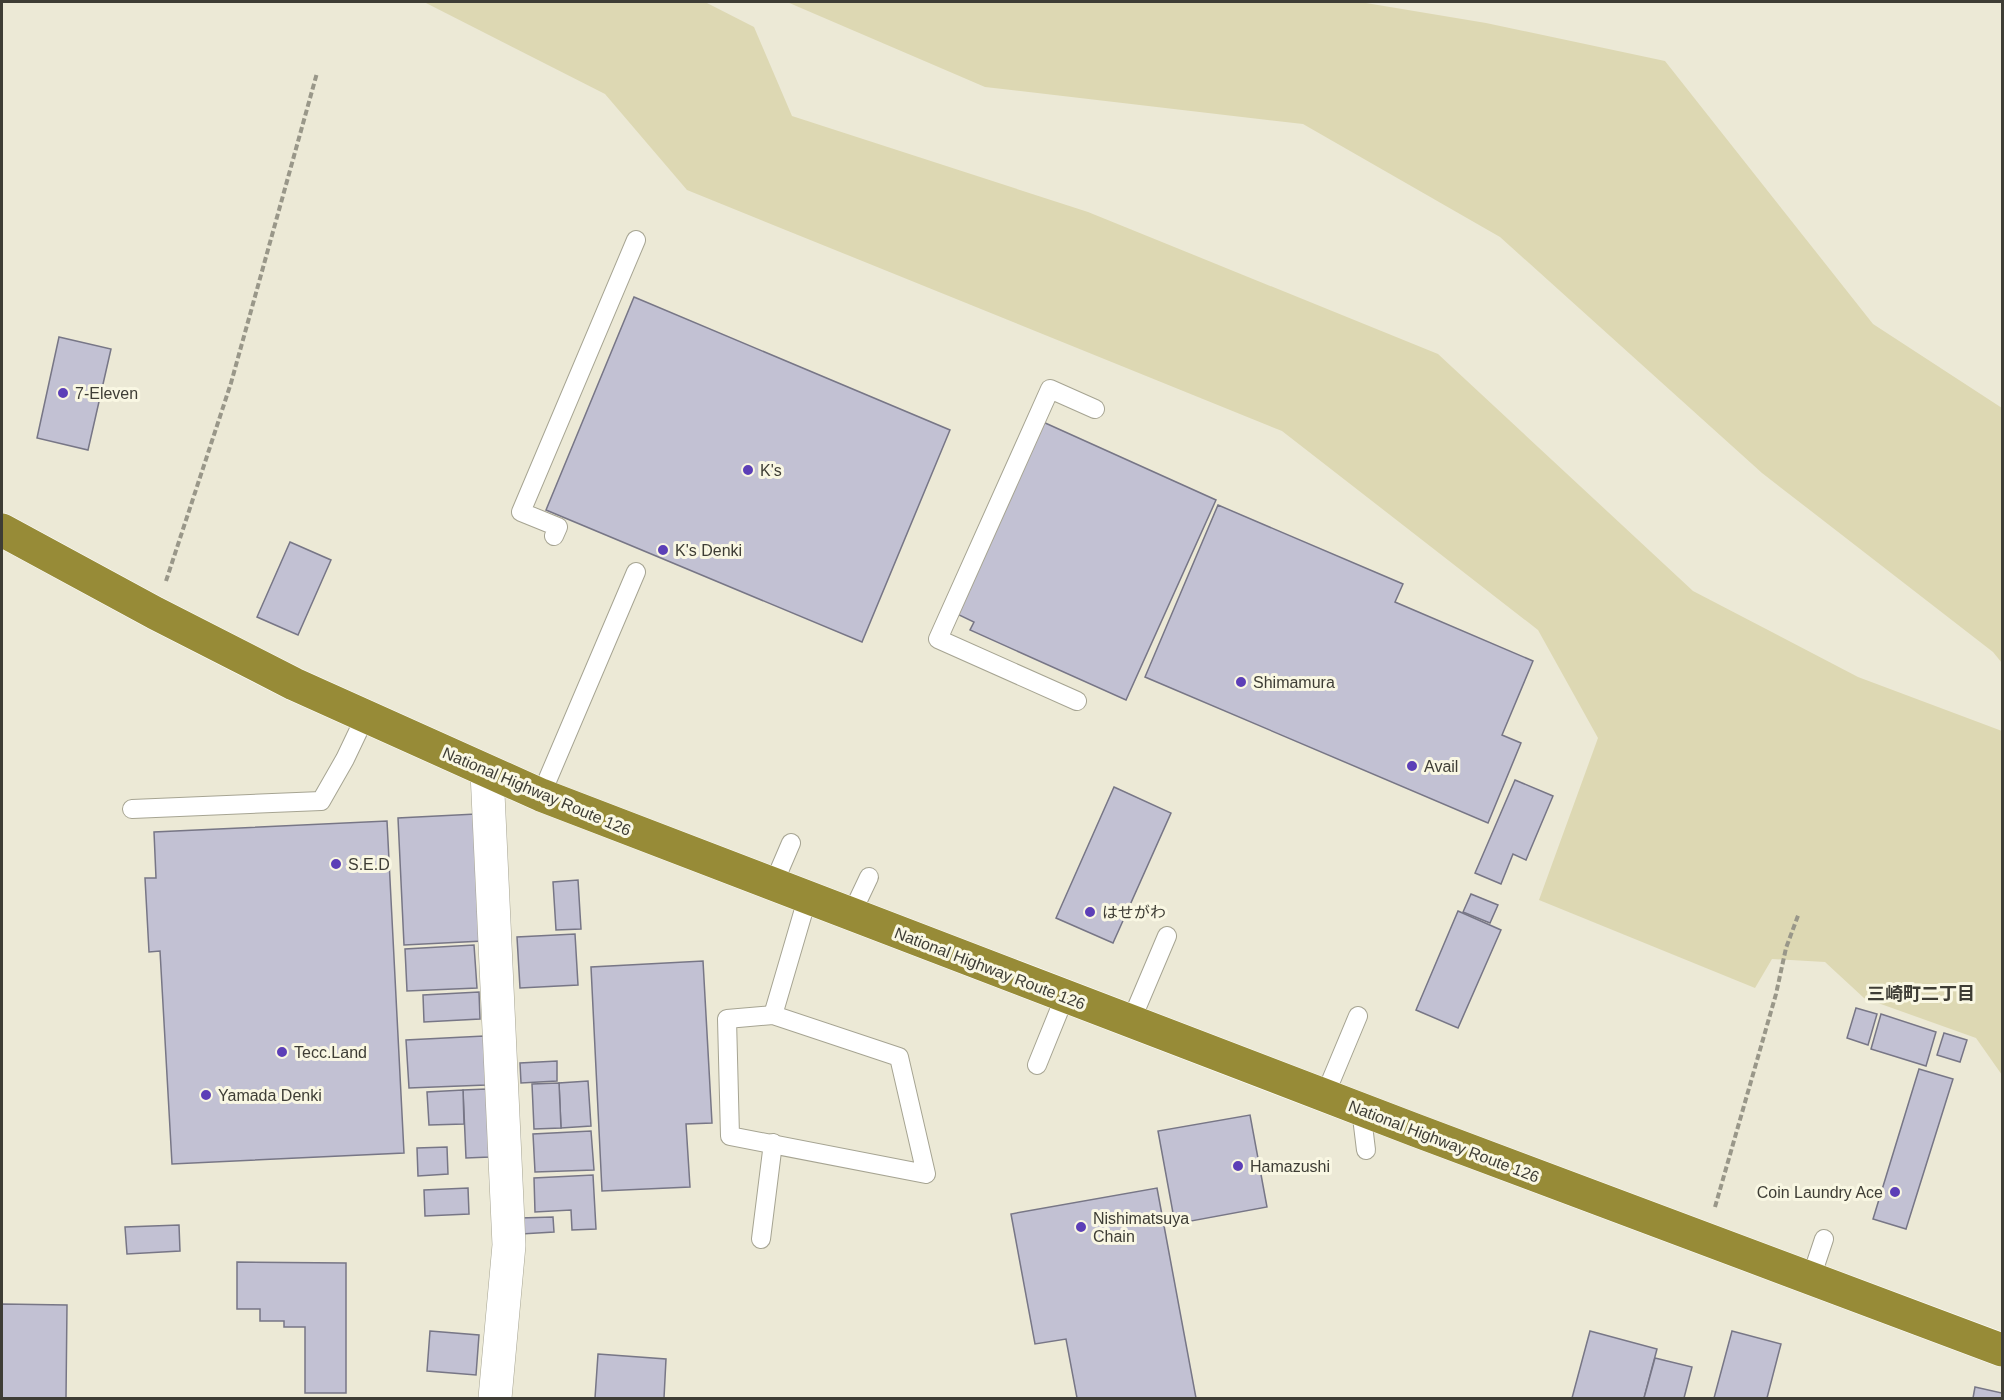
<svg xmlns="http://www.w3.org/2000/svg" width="2004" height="1400" font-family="Helvetica,'Noto Sans JP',sans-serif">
<rect width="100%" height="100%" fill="#ece9d6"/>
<g fill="#ddd8b3">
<polygon points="424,2 705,2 754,27 792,116 1088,212 1438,354 1693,591 1858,677 2002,731 2002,1075 1976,1038 1864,998 1825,962 1772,959 1755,988 1539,900 1598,738 1538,630 1282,431 687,190 605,94"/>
<polygon points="787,2 1360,2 1486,23 1665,61 1873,324 2002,408 2002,663 1993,652 1762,473 1500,237 1303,124 985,87"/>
</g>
<g fill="#c2c1d3" stroke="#777686" stroke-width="1.5">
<polygon points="634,297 950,430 862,642 546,510"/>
<polygon points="59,337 111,349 88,450 37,438"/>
<polygon points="1043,422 1216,500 1126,700 970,630 974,622 957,614"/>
<polygon points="1218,505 1403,584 1395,602 1533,661 1502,735 1521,743 1488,823 1145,677"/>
<polygon points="290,542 331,560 298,635 257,617"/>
<polygon points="1515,780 1553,796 1526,860 1513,854 1501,884 1475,873"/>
<polygon points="1114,787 1171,813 1113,943 1056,918"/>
<polygon points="476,814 483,941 404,945 398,818"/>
<polygon points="387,821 404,1153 172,1164 160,951 149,952 145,878 156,878 154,832"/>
<polygon points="578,880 581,929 556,930 553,882"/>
<polygon points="1471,894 1498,905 1490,923 1463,912"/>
<polygon points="1458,911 1501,930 1458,1028 1416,1010"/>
<polygon points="575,934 578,985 520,988 517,937"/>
<polygon points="474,945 477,988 407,991 405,949"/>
<polygon points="703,961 712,1123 686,1124 690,1187 602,1191 591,967"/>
<polygon points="479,992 480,1019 424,1022 423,995"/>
<polygon points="1856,1008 1877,1014 1868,1045 1847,1038"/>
<polygon points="1881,1014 1936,1032 1926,1066 1871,1049"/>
<polygon points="1944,1033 1967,1040 1960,1062 1937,1055"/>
<polygon points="484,1036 486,1085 409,1088 406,1040"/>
<polygon points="557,1061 557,1081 521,1083 520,1063"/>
<polygon points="1919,1069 1953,1079 1906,1229 1873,1219"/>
<polygon points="588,1081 591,1126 561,1128 559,1083"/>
<polygon points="559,1083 561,1128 534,1129 532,1084"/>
<polygon points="487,1089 490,1157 466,1158 463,1090"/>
<polygon points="463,1090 464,1124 429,1125 427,1092"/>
<polygon points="1250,1115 1267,1207 1175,1224 1158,1131"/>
<polygon points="591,1131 594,1170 535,1172 533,1134"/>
<polygon points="447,1147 448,1174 418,1176 417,1148"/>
<polygon points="593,1175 596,1229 572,1230 571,1210 535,1212 534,1178"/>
<polygon points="468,1188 469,1214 425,1216 424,1190"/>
<polygon points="1157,1188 1196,1398 1077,1398 1066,1339 1035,1344 1011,1214"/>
<polygon points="553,1217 554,1232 521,1234 520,1218"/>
<polygon points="179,1225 180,1251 127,1254 125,1227"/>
<polygon points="237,1262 346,1263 346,1393 305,1393 305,1327 284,1327 284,1321 260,1321 260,1309 237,1309"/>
<polygon points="2,1304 67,1305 66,1398 2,1398"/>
<polygon points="430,1331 479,1335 476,1375 427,1371"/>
<polygon points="1590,1331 1657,1349 1644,1398 1572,1398"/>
<polygon points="1732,1331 1781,1344 1767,1398 1714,1398"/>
<polygon points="598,1354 666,1359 664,1398 595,1398"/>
<polygon points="1655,1358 1692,1367 1684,1398 1644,1398"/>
<polygon points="1975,1387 2002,1393 2002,1398 1973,1398"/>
</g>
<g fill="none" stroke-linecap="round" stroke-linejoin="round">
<defs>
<g id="lane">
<polyline points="554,536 558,527 521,512 636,240"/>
<polyline points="1077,701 938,639 1050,389 1095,409"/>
<polyline points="541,795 636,572"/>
<polyline points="132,809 321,801 345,759 365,717"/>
<polyline points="773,885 791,843"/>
<polyline points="851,915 869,877"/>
<polygon points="773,1015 899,1057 926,1174 730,1136 727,1019"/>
<polyline points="773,1015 807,899"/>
<polyline points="1131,1021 1167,936"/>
<polyline points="1037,1065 1065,996"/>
<polyline points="1325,1095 1358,1016"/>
<polyline points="1361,1109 1366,1150"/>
<polyline points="761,1239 773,1143"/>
<polyline points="1811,1278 1824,1239"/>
</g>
<polyline id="street" points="487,772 509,1245 495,1398"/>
<polyline id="highway" points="2,530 155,613 294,684 541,795 1415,1130 2002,1350"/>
</defs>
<use href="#lane" stroke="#a6a492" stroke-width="20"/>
<use href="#street" stroke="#a6a492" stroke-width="34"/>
<use href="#highway" stroke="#fff" stroke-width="34"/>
<g stroke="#999789" stroke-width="4" stroke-dasharray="6 3" stroke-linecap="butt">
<polyline points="166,581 231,383 317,73"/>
<polyline points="1715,1207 1776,994 1786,948 1799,913"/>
</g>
<use href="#lane" stroke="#fff" stroke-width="18"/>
<use href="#street" stroke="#fff" stroke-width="33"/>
<use href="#highway" stroke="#978b37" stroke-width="33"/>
</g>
<g fill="#5c3fb7" stroke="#f9f7e3" stroke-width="2">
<circle cx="63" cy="393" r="6"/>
<circle cx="748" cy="470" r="6"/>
<circle cx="663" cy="550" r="6"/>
<circle cx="1241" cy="682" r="6"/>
<circle cx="1412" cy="766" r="6"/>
<circle cx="336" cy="864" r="6"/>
<circle cx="1090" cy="912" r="6"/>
<circle cx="282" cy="1052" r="6"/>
<circle cx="206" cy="1095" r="6"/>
<circle cx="1238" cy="1166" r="6"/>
<circle cx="1895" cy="1192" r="6"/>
<circle cx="1081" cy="1227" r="6"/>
</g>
<g text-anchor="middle" stroke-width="6" stroke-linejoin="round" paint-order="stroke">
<g font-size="16" fill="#3e3d35" stroke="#f9f7e3" text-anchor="start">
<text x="75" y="399">7-Eleven</text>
<text x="760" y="476">K's</text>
<text x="675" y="556">K's Denki</text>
<text x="1253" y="688">Shimamura</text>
<text x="1424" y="772">Avail</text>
<text x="348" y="870">S.E.D</text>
<text x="1102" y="918">はせがわ</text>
<text x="294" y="1058">Tecc.Land</text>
<text x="218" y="1101">Yamada Denki</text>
<text x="1250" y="1172">Hamazushi</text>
<text x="1883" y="1198" text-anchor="end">Coin Laundry Ace</text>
<text x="1093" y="1224">Nishimatsuya<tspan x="1093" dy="18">Chain</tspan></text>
</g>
<g font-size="16" fill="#3e3d35" stroke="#f9f7e3">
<text transform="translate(537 791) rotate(23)" y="6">National Highway Route 126</text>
<text transform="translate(990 968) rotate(21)" y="6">National Highway Route 126</text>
<text transform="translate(1444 1141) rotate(21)" y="6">National Highway Route 126</text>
</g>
<g font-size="18" font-weight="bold" fill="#3e3d35" stroke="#f9f7e3">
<text x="1921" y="1000">三崎町二丁目</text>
</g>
</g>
<rect width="2004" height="1400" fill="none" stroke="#3e3d35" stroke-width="6"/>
</svg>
